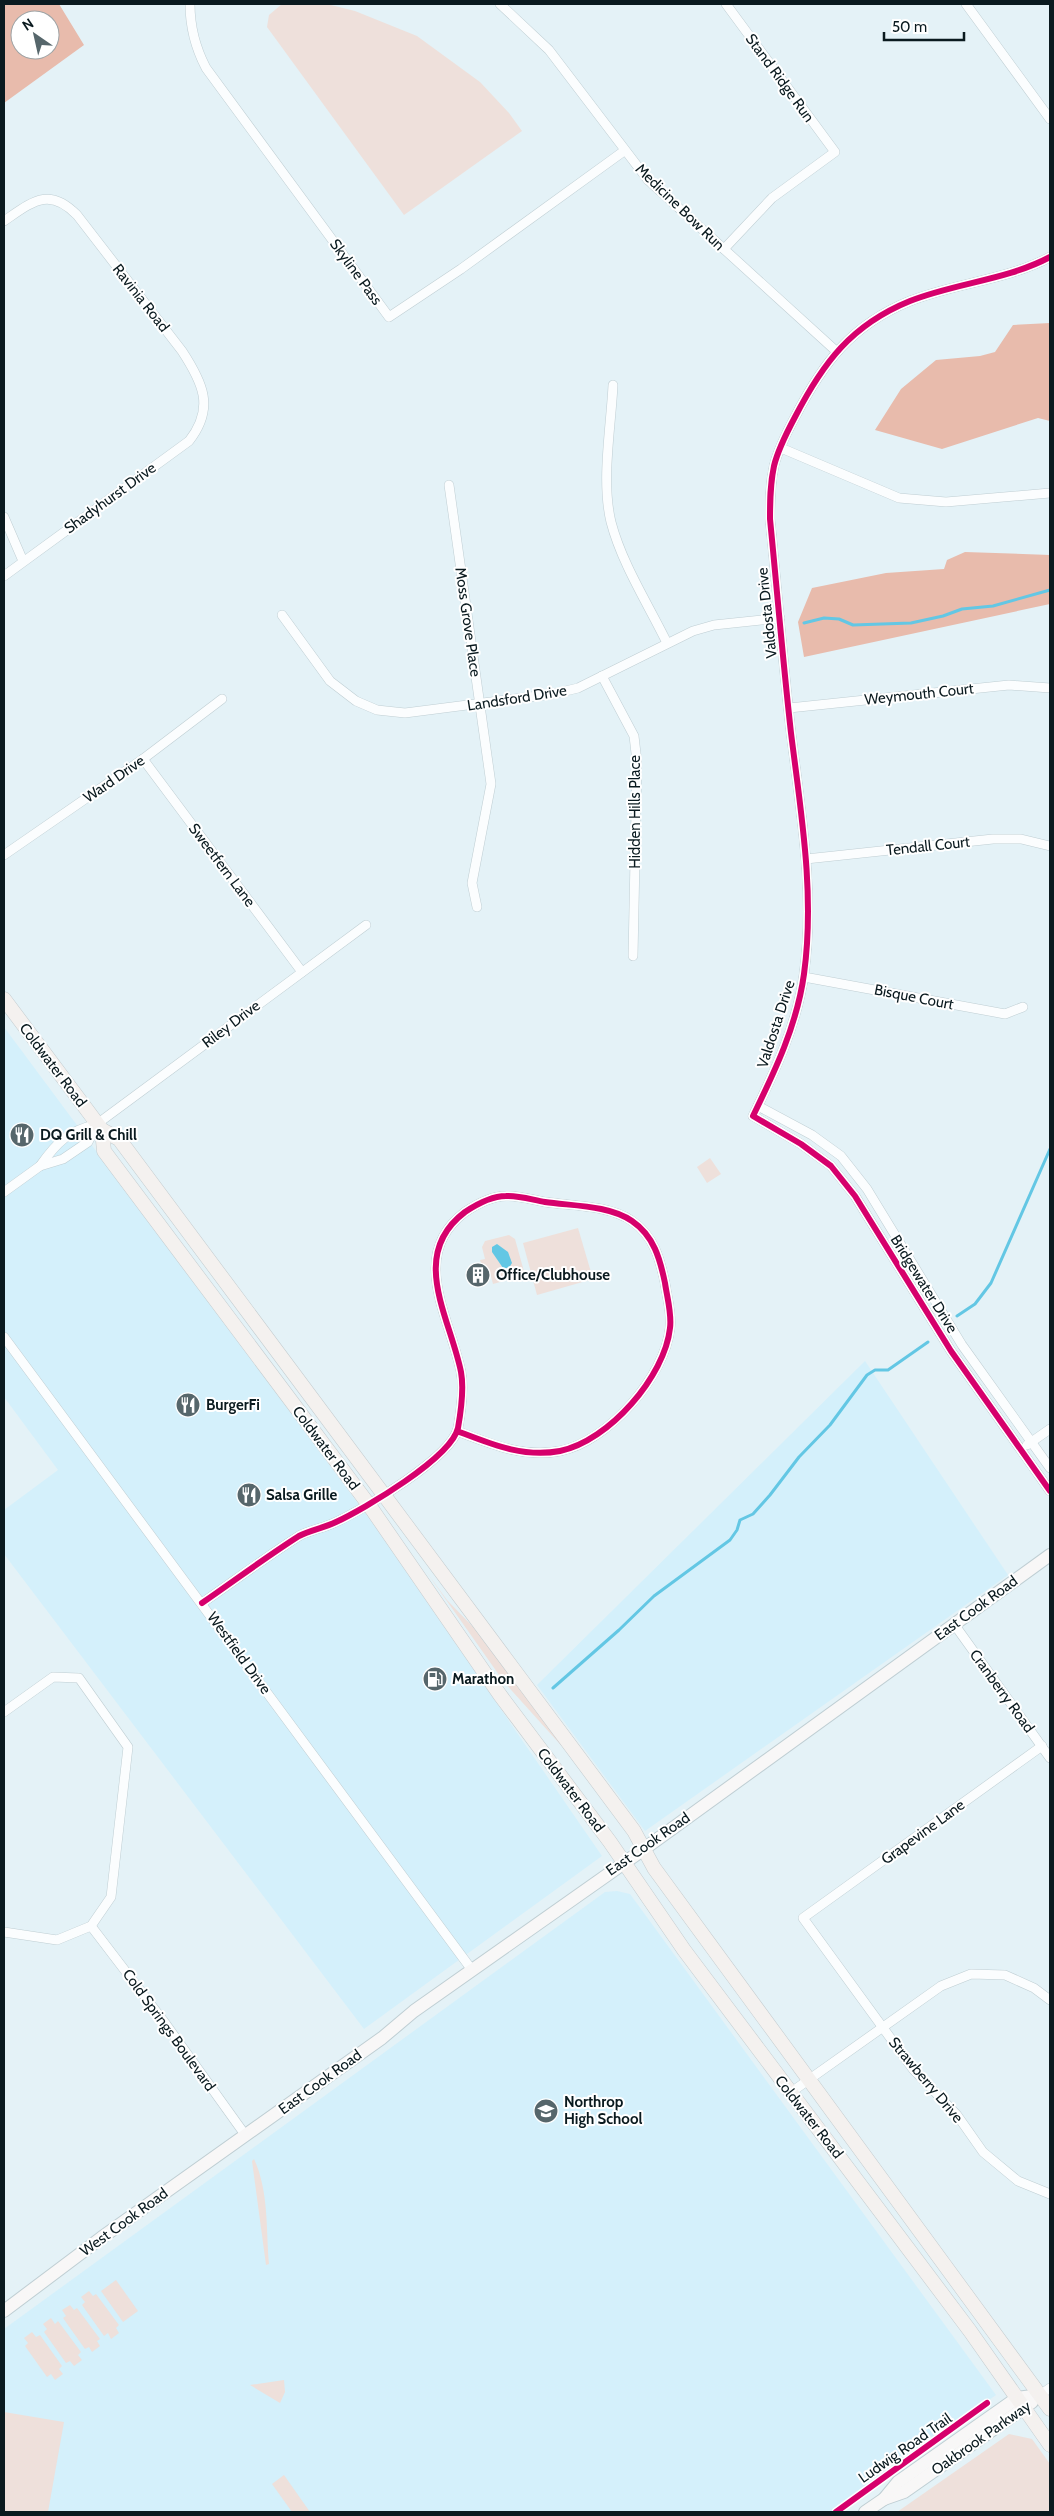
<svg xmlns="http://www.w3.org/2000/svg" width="1054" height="2516" font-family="Cabin,sans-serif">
<rect width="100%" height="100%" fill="#e4f2f7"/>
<g fill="#d4f0fb">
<polygon points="4,1027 371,1521 602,1856 364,2029 4,1554 4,1510 58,1470 4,1397"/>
<polygon points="865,1361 1008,1575 645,1831 537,1685"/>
<polygon points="617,1891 630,1894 996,2395 832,2512 4,2512 4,2329 605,1892"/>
</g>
<g fill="#eee0db">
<polygon points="282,4 327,4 355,11 417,36 480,82 509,113 522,131 404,215 267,27 269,15"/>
<polygon points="710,1158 721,1174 707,1183 697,1167"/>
<polygon points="578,1228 593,1279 537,1295 523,1243"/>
<polygon points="509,1235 515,1239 525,1275 493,1284 489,1269 483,1271 480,1260 485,1259 482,1247 485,1241"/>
<polygon points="425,1570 447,1600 477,1631 567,1752 504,1682"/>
<path d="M254,2159C269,2191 266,2230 269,2264L266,2265L252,2161Z"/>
<polygon points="116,2280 138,2311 123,2322 101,2291"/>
<polygon points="89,2291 93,2296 96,2294 119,2325 116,2328 119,2333 111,2339 108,2333 104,2336 82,2305 85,2302 81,2297"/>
<polygon points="70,2305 74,2310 77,2308 100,2339 97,2341 100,2346 92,2352 89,2347 85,2349 63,2318 66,2316 62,2310"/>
<polygon points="51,2318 55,2324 58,2321 81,2352 78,2355 82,2360 74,2366 70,2361 66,2363 44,2332 47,2329 43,2324"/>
<polygon points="32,2332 36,2337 40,2335 62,2366 59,2369 63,2374 55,2380 51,2374 47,2377 25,2346 28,2343 24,2338"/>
<polygon points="284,2380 285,2392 280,2403 250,2385"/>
<polygon points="4,2412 64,2422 48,2512 4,2512"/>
<polygon points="1009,2434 1032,2439 1050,2464 1050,2512 897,2512"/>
<polygon points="284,2475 310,2512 292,2512 272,2484"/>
</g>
<g fill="#e8bbac" fill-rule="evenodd">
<path d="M4,4H59L84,45L4,103ZM20,20H50V50H20Z"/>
<polygon points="1050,323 1050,421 1038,418 942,449 875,430 901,389 936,360 980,356 995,352 1013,325"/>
<polygon points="965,552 1050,555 1050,604 804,657 798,622 812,588 886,573 944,569 947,560"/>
</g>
<polygon fill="#63c7e4" points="497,1244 508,1252 512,1263 509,1268 503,1268 492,1252 492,1247"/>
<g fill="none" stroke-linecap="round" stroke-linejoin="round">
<g stroke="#63c7e4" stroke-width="3">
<polyline points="804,623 824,618 839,619 853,625 911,623 943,616 962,609 993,606 1050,590"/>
<polyline points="957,1316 975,1304 991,1283 1050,1149"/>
<polyline points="553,1688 619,1630 654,1596 730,1540 737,1530 740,1520 753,1514 770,1495 799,1457 830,1425 867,1375 875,1370 888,1370 928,1342"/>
</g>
<defs>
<g id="street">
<path d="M190,4C190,28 195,47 206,68L389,317L461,269L624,151"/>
<polyline points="500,4 549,50 648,180 836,351"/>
<polyline points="966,4 1050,119"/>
<path d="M4,221C32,202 49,186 77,215L182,351C203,383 215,408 189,441L4,576"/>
<polyline points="724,249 772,198 835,152 726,4"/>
<path d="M1050,257C1007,280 955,283 910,301C851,325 823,363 795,417C787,432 778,449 774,466C770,484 770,501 770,519C777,590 783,662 791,733C801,813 815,894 804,974C797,1025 775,1071 753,1116L801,1144L831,1166L855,1196L951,1351L1050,1491"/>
<path d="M613,385C611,427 601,481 611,522C622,564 648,604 667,643"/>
<polyline points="781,448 899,498 946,502 1050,493"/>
<polyline points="449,485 491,784 472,883 477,907"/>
<polyline points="4,517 23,561"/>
<polyline points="282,615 330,681 356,701 377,710 405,713 553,694 578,688 693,631 714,625 780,618"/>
<polyline points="602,676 634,736 637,762 633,956"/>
<polyline points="789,708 1009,685 1050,688"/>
<polyline points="143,759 302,972"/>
<polyline points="4,855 143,759 222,699"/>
<polyline points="806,859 993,839 1021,839 1050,846"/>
<polyline points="804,977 1005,1014 1023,1007"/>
<polyline points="758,1106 812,1135 841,1156 867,1189 962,1345 1050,1468"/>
<path d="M40,1166C57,1142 68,1131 97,1124L366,925"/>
<polyline points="4,1192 40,1166 63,1159 88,1142 97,1124"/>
<polyline points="4,1337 472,1970"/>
<polyline points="1027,1445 1050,1429"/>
<path d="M202,1603C234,1581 266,1557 299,1536C310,1530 324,1528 336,1522C364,1509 451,1458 458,1428C461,1411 464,1388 461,1372C450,1317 408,1255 465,1212C477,1204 491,1196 506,1196C518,1195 533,1200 545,1202C572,1206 609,1205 632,1221C654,1236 660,1259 665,1283C667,1297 672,1314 670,1328C665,1376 609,1441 560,1451C523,1458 491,1444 457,1431"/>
<polyline points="954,1624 1050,1758"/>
<polyline points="4,1712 53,1677 79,1678 128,1747 111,1897 91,1926 57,1940 4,1932"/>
<polyline points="1042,1746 803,1918 913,2069 957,2115 983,2152 1018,2181 1050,2194"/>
<polyline points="91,1926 165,2023 246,2136"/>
<polyline points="790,2093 941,1986 971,1974 1005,1975 1034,1988 1050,2000"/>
<polyline points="1040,2395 1050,2388"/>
</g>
<g id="secondary">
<polyline points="4,2311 101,2238 382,2038 414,2011 644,1849 1050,1555"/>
<polyline points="884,2499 904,2492 1032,2402"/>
<polyline points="865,2512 884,2499 898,2482 1017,2398 1040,2395"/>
</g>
<g id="primary">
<polyline points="4,999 102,1130 119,1139 634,1831 654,1868 1050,2409"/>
<polyline points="102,1130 104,1151 369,1505 500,1695 610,1842 684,1950 970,2331 1050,2445"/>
</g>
</defs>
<use href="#street" stroke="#bfced3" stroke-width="10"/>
<use href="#secondary" stroke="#bfced3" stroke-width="14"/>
<use href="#primary" stroke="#c4cccf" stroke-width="15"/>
<use href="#street" stroke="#fbfdfe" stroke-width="9"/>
<use href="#secondary" stroke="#f8f7f7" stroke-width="12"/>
<use href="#primary" stroke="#f4f1ef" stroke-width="14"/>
<defs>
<g id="cycleway">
<path d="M1050,257C1007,280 955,283 910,301C851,325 823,363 795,417C787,432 778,449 774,466C770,484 770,501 770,519C777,590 783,662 791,733C801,813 815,894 804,974C797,1025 775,1071 753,1116L801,1144L831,1166L855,1196L951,1351L1050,1491"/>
<path d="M202,1603C234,1581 266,1557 299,1536C310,1530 324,1528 336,1522C364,1509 451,1458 458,1428C461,1411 464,1388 461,1372C450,1317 408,1255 465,1212C477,1204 491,1196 506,1196C518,1195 533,1200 545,1202C572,1206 609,1205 632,1221C654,1236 660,1259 665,1283C667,1297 672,1314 670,1328C665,1376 609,1441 560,1451C523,1458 491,1444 457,1431"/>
<polyline points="836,2512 987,2403"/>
</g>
</defs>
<use href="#cycleway" stroke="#fff" stroke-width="9"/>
<use href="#cycleway" stroke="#d6006c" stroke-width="6"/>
</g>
<defs>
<symbol id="restaurant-disc" viewBox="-11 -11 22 22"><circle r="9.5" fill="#56666b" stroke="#fff"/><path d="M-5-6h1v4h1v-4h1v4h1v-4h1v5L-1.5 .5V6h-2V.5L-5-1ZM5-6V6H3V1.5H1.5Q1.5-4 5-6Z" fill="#fff"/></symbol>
<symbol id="building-disc" viewBox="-11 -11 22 22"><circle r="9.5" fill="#56666b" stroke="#fff"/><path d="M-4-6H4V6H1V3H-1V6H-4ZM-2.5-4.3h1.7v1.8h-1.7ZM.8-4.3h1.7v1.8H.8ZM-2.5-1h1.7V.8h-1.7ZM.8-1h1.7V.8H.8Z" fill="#fff"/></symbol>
<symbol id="fuel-disc" viewBox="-11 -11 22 22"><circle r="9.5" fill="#56666b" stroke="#fff"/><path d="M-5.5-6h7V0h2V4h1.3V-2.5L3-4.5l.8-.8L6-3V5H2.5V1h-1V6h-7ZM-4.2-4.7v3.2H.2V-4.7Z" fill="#fff"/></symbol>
<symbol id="school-disc" viewBox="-11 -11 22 22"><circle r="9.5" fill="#56666b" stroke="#fff"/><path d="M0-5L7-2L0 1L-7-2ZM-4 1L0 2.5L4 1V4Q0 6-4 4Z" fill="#fff"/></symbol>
</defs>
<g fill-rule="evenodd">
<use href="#restaurant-disc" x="8" y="1121" width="28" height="28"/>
<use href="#building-disc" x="464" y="1261" width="28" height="28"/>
<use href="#restaurant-disc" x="174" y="1391" width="28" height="28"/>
<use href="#restaurant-disc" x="235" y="1481" width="28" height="28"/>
<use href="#fuel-disc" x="421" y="1665" width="28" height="28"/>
<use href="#school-disc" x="532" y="2097" width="28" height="28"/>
</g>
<g text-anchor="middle" stroke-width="4" stroke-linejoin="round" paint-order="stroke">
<g font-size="15" fill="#0a1a1f" stroke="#fff">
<text transform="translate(780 78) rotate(54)" y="5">Stand Ridge Run</text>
<text transform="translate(680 207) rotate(44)" y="5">Medicine Bow Run</text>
<text transform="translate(356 272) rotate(54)" y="5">Skyline Pass</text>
<text transform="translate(141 298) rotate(52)" y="5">Ravinia Road</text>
<text transform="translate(110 498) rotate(-36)" y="5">Shadyhurst Drive</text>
<text transform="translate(767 613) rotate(-96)" y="5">Valdosta Drive</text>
<text transform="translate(468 622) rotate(82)" y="5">Moss Grove Place</text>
<text transform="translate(919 694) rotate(-6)" y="5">Weymouth Court</text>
<text transform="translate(517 698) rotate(-9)" y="5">Landsford Drive</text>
<text transform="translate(114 779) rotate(-35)" y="5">Ward Drive</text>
<text transform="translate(635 812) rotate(-90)" y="5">Hidden Hills Place</text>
<text transform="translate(928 846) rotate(-6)" y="5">Tendall Court</text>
<text transform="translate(222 865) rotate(53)" y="5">Sweetfern Lane</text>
<text transform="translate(914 997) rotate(11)" y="5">Bisque Court</text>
<text transform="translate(231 1024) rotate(-37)" y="5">Riley Drive</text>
<text transform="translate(776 1024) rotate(-72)" y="5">Valdosta Drive</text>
<text transform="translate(53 1065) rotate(53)" y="5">Coldwater Road</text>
<text transform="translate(924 1284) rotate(58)" y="5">Bridgewater Drive</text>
<text transform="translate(326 1448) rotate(53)" y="5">Coldwater Road</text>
<text transform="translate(976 1608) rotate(-36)" y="5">East Cook Road</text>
<text transform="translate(239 1653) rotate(54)" y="5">Westfield Drive</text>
<text transform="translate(1002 1691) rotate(54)" y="5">Cranberry Road</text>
<text transform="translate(571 1790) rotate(53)" y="5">Coldwater Road</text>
<text transform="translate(923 1832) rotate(-36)" y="5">Grapevine Lane</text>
<text transform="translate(648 1844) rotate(-35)" y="5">East Cook Road</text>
<text transform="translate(169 2030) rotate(54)" y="5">Cold Springs Boulevard</text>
<text transform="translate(926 2080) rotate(50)" y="5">Strawberry Drive</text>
<text transform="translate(320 2082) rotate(-36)" y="5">East Cook Road</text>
<text transform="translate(809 2117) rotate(52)" y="5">Coldwater Road</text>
<text transform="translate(124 2222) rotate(-36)" y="5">West Cook Road</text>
<text transform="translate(981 2438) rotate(-35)" y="5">Oakbrook Parkway</text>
<text transform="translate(905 2448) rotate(-35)" y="5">Ludwig Road Trail</text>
</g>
<g font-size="15" font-weight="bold" fill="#0a1a1f" stroke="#fff" text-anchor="start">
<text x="40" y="1140">DQ Grill &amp; Chill</text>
<text x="496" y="1280">Office/Clubhouse</text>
<text x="206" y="1410">BurgerFi</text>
<text x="266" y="1500">Salsa Grille</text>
<text x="452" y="1684">Marathon</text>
<text x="564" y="2107">Northrop<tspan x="564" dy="17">High School</tspan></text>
</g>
</g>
<rect width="1054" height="2516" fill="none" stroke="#0a1a1f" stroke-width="10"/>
<g transform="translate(35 35) rotate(326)"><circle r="24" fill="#ffffff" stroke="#9da3a5"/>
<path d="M0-4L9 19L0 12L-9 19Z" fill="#56666b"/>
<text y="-8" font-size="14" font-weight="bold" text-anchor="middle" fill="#0a1a1f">N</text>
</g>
<path d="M884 32v8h80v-8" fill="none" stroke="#0a1a1f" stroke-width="2.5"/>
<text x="892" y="32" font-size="15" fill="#0a1a1f" stroke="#ffffff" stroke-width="4" paint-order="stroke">50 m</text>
</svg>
